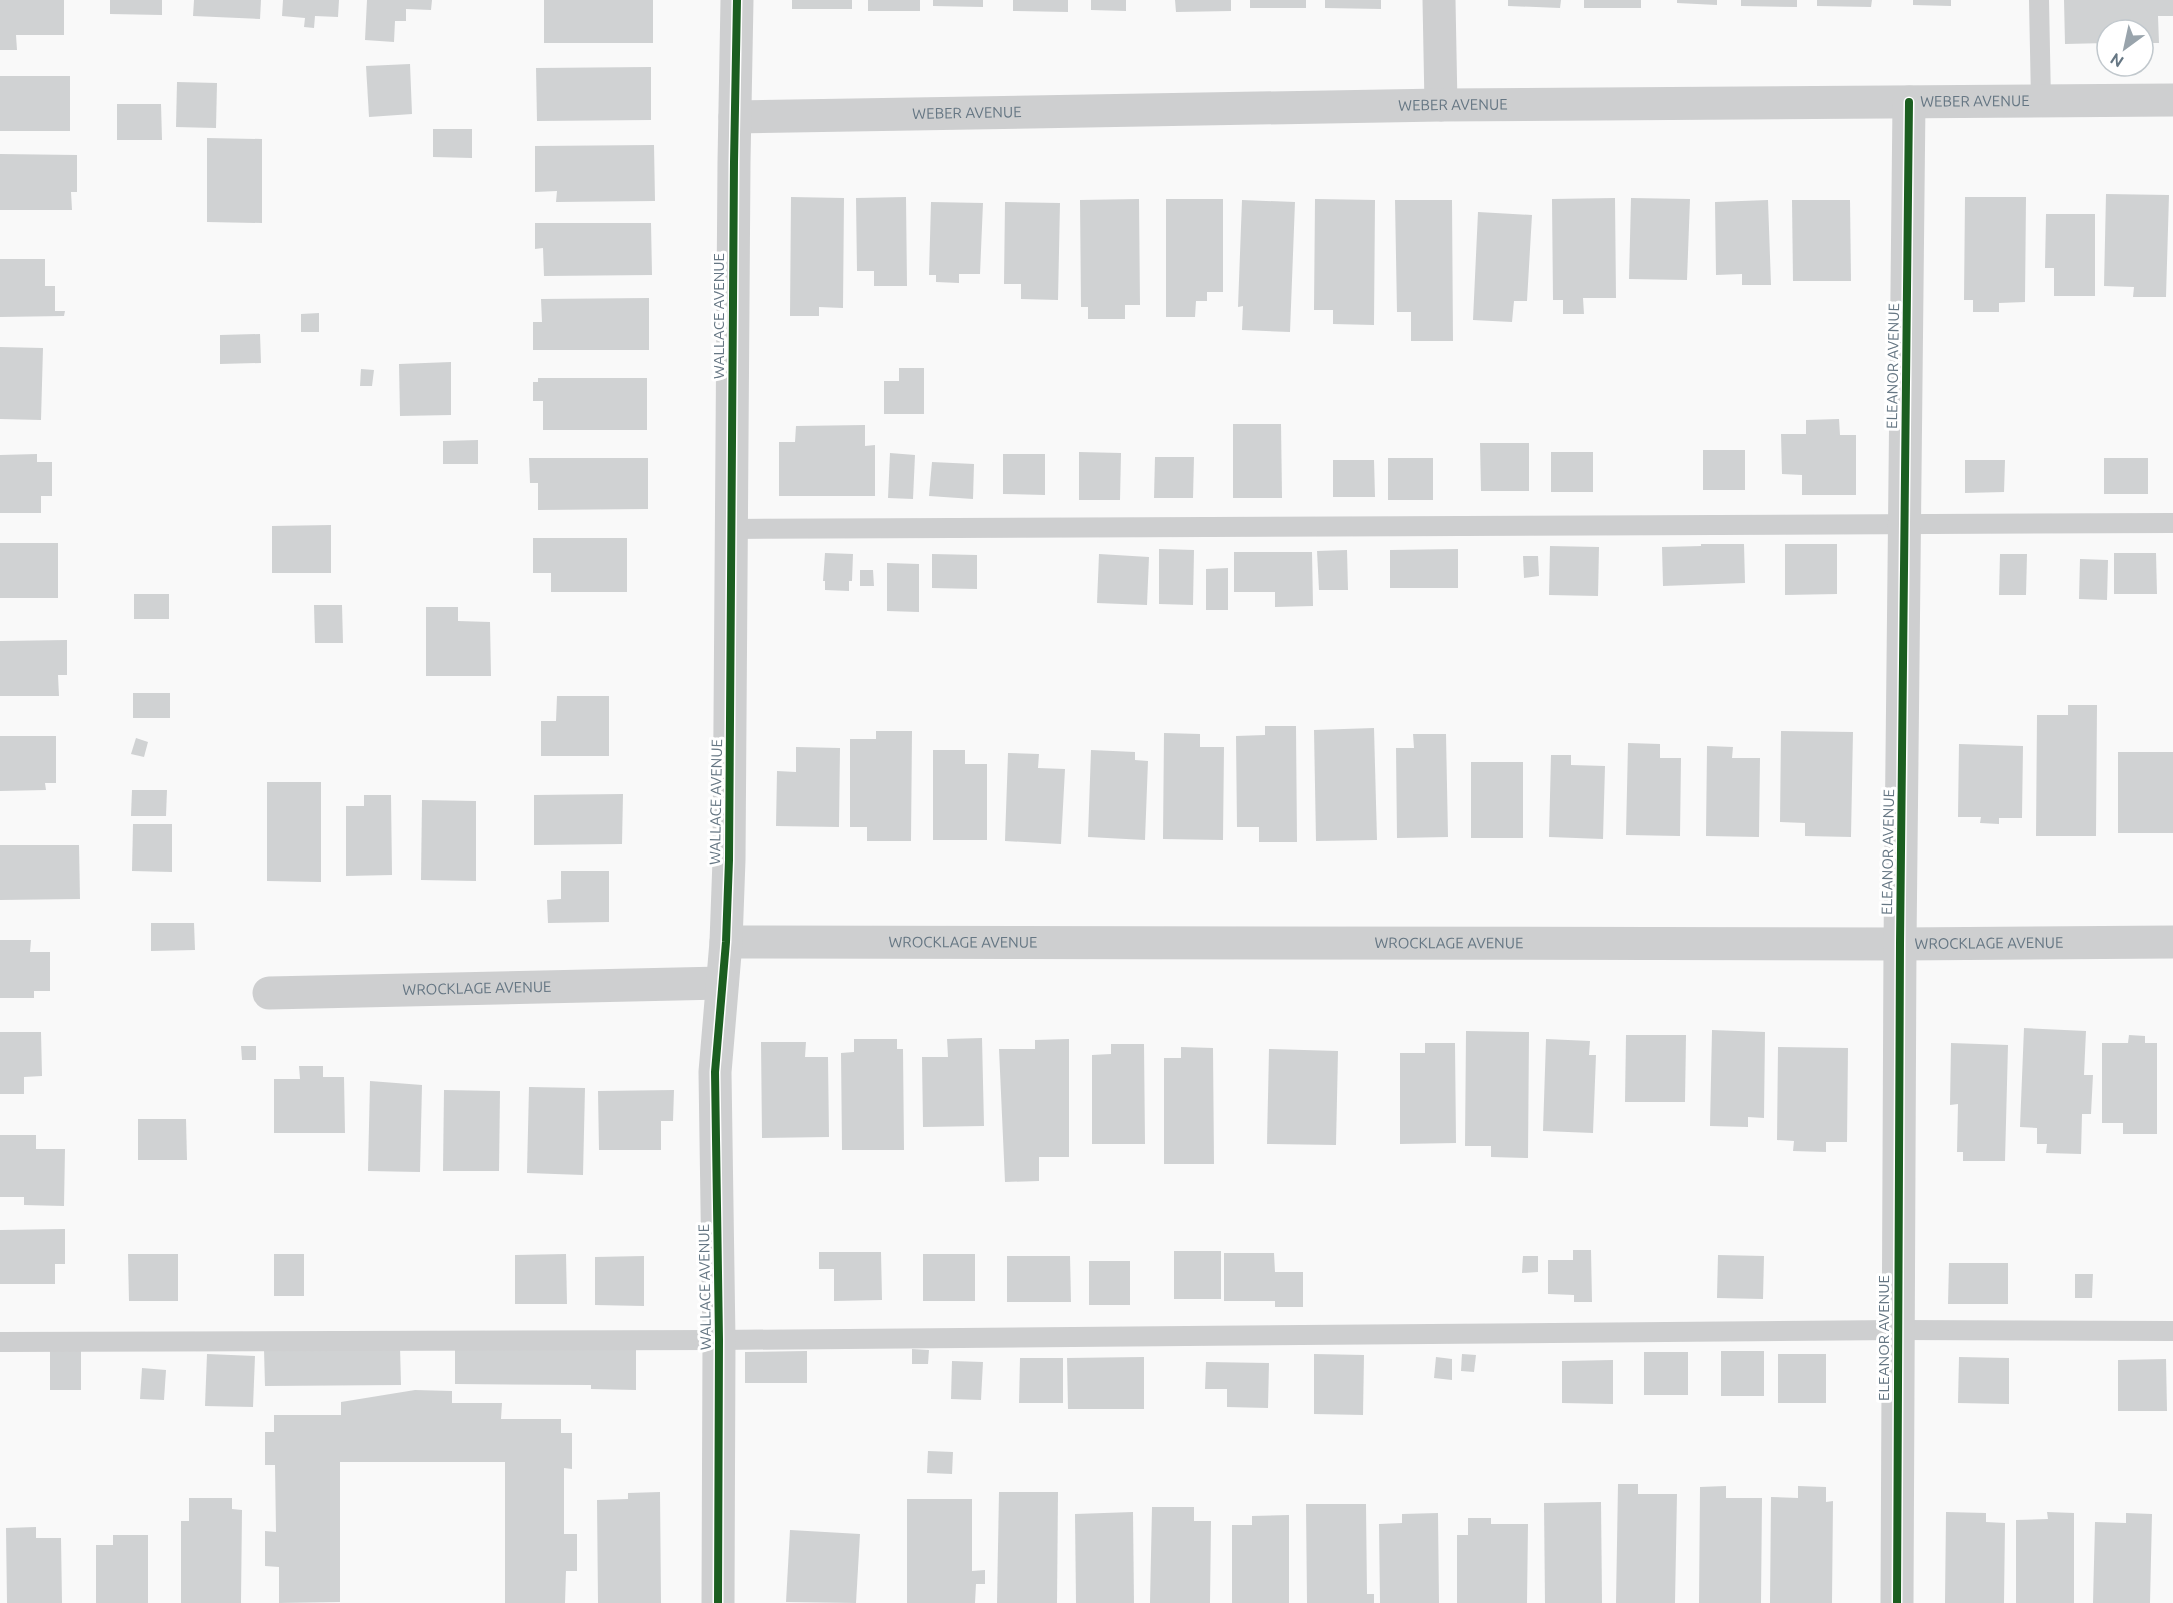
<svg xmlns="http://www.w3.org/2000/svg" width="2173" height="1603" font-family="Ubuntu,sans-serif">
<rect width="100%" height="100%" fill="#f9f9f9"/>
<g fill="#d0d2d3">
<polygon points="0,0 64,0 64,35 16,35 17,50 0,50"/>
<polygon points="110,0 162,0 162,15 110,14"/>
<polygon points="194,0 261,0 260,19 193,16"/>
<polygon points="283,0 339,0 338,17 315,16 314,28 304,27 305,18 282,16"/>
<polygon points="367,0 432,0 431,10 406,9 406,21 395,21 394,42 365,40"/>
<rect x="544" y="0" width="109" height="43"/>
<rect x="792" y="0" width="60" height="9"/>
<rect x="868" y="0" width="52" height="11"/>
<polygon points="933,0 983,0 983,7 933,6"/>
<polygon points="1013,0 1068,0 1068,12 1013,11"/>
<polygon points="1091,0 1126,0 1126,11 1091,10"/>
<polygon points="1175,0 1231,0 1231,11 1176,12"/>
<rect x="1250" y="0" width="56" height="8"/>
<polygon points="1325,0 1381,0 1381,9 1325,8"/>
<polygon points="1508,0 1561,0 1560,8 1508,6"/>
<rect x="1584" y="0" width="57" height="8"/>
<polygon points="1677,0 1717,0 1717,5 1677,3"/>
<polygon points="1741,0 1797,0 1797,7 1741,6"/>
<polygon points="1817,0 1872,0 1871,7 1817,6"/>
<polygon points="1913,0 1951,0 1951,6 1913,5"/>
<polygon points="2064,0 2173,0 2173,16 2158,16 2159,43 2143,43 2143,30 2107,30 2107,43 2065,44"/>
<polygon points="410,64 412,114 369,117 366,66"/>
<polygon points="651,67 651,120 537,121 536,68"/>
<rect x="0" y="76" width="70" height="55"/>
<polygon points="177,82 217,83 216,128 176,127"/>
<polygon points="117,104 161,104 162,140 117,140"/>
<polygon points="433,129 472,129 472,158 433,157"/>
<polygon points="207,138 262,139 262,223 207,222"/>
<polygon points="654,145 655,201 556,202 557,191 535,192 535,146"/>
<polygon points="0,154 77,155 77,192 71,192 72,210 0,210"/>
<polygon points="2106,194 2169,195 2166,297 2133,297 2134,287 2104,286"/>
<polygon points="791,197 844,198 843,308 819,307 819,316 790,316"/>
<polygon points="906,197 907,286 874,286 874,271 857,271 856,198"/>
<polygon points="1965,197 2026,197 2025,302 1999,303 1999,312 1973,312 1973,300 1964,300"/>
<polygon points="1615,198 1616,298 1583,298 1584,314 1563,314 1563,300 1553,300 1552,199"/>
<polygon points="1631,198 1690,199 1687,280 1629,279"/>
<polygon points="1139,199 1140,305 1125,305 1125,319 1088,319 1088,307 1081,307 1080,200"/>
<polygon points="1166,199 1223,199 1223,292 1207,292 1207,301 1196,301 1195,317 1166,317"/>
<polygon points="1315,199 1375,200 1374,325 1333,324 1333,310 1314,310"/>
<polygon points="1242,200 1295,202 1290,332 1242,330 1243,306 1238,307"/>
<polygon points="1395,200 1452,200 1453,341 1411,341 1411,312 1397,312"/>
<polygon points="1768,200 1771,285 1742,285 1742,274 1716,275 1715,202"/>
<polygon points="1792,200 1850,200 1851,281 1793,281"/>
<polygon points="931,202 983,203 980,274 959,274 959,283 936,282 936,275 929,275"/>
<polygon points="1005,202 1060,203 1058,300 1021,299 1021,284 1004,284"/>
<polygon points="1478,212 1532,215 1527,301 1514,301 1512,322 1473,320"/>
<polygon points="2046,214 2095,214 2095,296 2054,296 2054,268 2045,268"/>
<polygon points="535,223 651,223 652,275 544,276 543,248 535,249"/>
<polygon points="0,259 45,259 45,286 55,286 55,311 65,311 64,316 0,317"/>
<polygon points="649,298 649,350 533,350 533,322 542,322 541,299"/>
<polygon points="319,313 319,332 301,332 301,314"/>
<polygon points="260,334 261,363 220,364 220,335"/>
<polygon points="0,347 43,348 41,420 0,419"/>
<polygon points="451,362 451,415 400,416 399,364"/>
<polygon points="899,368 924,368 924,414 884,414 884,381 899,381"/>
<polygon points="361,369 374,370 372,386 360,386"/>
<polygon points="538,378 647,378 647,430 543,430 543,401 533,401 533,382 538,382"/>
<polygon points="1839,419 1840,435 1856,435 1856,495 1802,495 1802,475 1782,474 1781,434 1806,434 1806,420"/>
<polygon points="1233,424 1281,424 1282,498 1233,498"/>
<polygon points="865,425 865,446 875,445 875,496 779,496 779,442 795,442 796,426"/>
<polygon points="478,440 478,464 443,464 443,441"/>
<polygon points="1480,443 1529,443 1529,491 1481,491"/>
<rect x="1703" y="450" width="42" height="40"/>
<polygon points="1079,452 1121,453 1120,500 1079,500"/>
<rect x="1551" y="452" width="42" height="40"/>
<polygon points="890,453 915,455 913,499 888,498"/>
<polygon points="37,454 37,462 52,462 52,496 41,496 41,513 0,513 0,455"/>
<polygon points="1003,454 1045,454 1045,495 1003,494"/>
<polygon points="1155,457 1194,457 1193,498 1154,498"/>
<polygon points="529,458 648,458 648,509 538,510 538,483 530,483"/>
<rect x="1388" y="458" width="45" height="42"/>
<rect x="2104" y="458" width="44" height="36"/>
<polygon points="1333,460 1374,460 1375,497 1333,497"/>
<polygon points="1965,460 2005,460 2004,492 1965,493"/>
<polygon points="932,462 974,464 973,499 929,496"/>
<polygon points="331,525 331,573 272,573 272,526"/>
<polygon points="533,538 627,538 627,592 551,592 551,573 533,573"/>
<rect x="0" y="543" width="58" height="55"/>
<polygon points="1701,544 1744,544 1745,583 1663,586 1662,547 1701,546"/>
<polygon points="1785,544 1837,544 1837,594 1785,595"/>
<polygon points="1550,546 1599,547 1598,596 1549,595"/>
<polygon points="1159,549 1194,550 1193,605 1159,604"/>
<polygon points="1458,549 1458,588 1390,588 1390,550"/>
<polygon points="1347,550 1348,590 1319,590 1317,551"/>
<polygon points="1234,552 1312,552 1313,606 1275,607 1275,592 1234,592"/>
<polygon points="825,553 853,554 852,581 849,581 849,591 825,590 825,581 823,581"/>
<polygon points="2114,553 2156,553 2157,594 2114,594"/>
<polygon points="932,554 977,555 977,589 932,588"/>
<polygon points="1099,554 1149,557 1147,605 1097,603"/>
<polygon points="2000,554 2027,554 2026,595 1999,595"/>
<polygon points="1523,556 1538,556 1539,576 1524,578"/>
<polygon points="2080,559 2108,560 2107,600 2079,599"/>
<polygon points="887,563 919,564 919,612 887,611"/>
<polygon points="1228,568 1228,610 1206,610 1206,569"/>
<polygon points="860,570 873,570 874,586 860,586"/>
<rect x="134" y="594" width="35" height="25"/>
<polygon points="314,605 342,605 343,643 315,643"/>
<polygon points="426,607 458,607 458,621 490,622 491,676 426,676"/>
<polygon points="67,640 67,675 58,675 59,696 0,696 0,641"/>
<rect x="133" y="693" width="37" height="25"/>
<polygon points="557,696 609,696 609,756 541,756 541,721 556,721"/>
<polygon points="2068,705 2097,705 2096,836 2036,836 2037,715 2068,715"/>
<polygon points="1265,726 1296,726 1297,842 1259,842 1259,827 1237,827 1236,736 1265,735"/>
<polygon points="1374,728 1377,840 1316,841 1314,730"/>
<polygon points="876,731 912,731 911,841 867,841 867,827 850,827 850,739 876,739"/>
<polygon points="1781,731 1853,732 1851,837 1805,836 1805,823 1780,822"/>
<polygon points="1164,733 1200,734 1200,747 1224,747 1223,840 1163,839"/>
<polygon points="1413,734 1446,734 1448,837 1397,838 1396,748 1414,748"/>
<polygon points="0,736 56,736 56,783 45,783 46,790 0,791"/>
<polygon points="136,738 148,742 144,757 131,754"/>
<polygon points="1628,743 1660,744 1660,758 1681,758 1680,836 1626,835"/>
<polygon points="1959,744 2023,746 2022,818 1999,818 1999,824 1980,823 1981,817 1958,817"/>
<polygon points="1707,746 1733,747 1732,758 1760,758 1759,837 1706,836"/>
<polygon points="796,747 840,748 839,827 776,826 777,771 796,772"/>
<polygon points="933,750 965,750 965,764 987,764 987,840 933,840"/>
<polygon points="1091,750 1135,752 1135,760 1148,761 1145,840 1088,837"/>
<rect x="2118" y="752" width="55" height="81"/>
<polygon points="1008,753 1039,754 1038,768 1065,769 1061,844 1005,841"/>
<polygon points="1551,755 1571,755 1571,765 1605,766 1603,839 1549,837"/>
<rect x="1471" y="762" width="52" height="76"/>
<polygon points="267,782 321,782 321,882 267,881"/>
<polygon points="132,790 167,790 166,816 131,816"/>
<polygon points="623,794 622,844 534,845 534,795"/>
<polygon points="364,795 391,795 392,875 346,876 346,806 364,806"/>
<polygon points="422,800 476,801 476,881 421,880"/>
<polygon points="133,824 172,824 172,872 132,871"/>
<polygon points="0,845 79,845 80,899 0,900"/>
<polygon points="561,871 609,871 609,922 548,923 547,900 561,899"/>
<polygon points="151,923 194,923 195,950 151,951"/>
<polygon points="0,940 31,940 30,952 50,952 50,991 34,991 34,998 0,998"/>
<polygon points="2024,1028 2086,1031 2084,1075 2093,1075 2091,1114 2082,1114 2081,1154 2046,1153 2047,1144 2037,1144 2037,1128 2020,1127"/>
<polygon points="1712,1030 1765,1032 1764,1118 1748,1117 1748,1127 1710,1126"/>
<polygon points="1466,1031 1529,1032 1528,1158 1491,1157 1491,1146 1465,1146"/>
<polygon points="0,1032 41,1032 42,1076 24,1077 24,1094 0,1094"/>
<polygon points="1626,1035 1686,1035 1685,1102 1625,1102"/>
<polygon points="2129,1035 2145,1036 2145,1043 2157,1043 2157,1134 2123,1134 2123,1123 2102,1123 2102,1043 2128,1043"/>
<polygon points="982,1038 984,1126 923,1127 922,1057 948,1057 947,1039"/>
<polygon points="854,1039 897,1039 897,1049 903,1049 904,1150 842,1150 841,1053 854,1052"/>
<polygon points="1069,1039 1069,1157 1039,1157 1039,1181 1005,1182 999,1049 1035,1049 1035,1040"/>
<polygon points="1546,1039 1590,1041 1589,1055 1596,1055 1593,1133 1543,1131"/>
<polygon points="761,1042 806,1042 805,1057 828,1057 829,1137 762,1138"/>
<polygon points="1425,1043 1455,1043 1456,1143 1400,1144 1400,1053 1425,1053"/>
<polygon points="1951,1043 2008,1045 2005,1161 1963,1161 1963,1152 1957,1152 1958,1104 1950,1105"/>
<polygon points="1111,1044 1144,1044 1145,1144 1092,1144 1092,1055 1111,1054"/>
<polygon points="241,1046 256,1046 256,1060 242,1060"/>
<polygon points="1181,1047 1213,1048 1214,1164 1164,1164 1164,1058 1181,1058"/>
<polygon points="1778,1047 1848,1048 1847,1142 1826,1142 1826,1152 1793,1151 1794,1141 1777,1140"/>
<polygon points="1269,1049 1338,1051 1336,1145 1267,1144"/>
<polygon points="299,1066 323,1066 323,1077 344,1077 345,1133 274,1133 274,1079 300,1079"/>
<polygon points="370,1081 422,1085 420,1172 368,1171"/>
<polygon points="529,1087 585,1088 583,1175 527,1173"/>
<polygon points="444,1090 500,1091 499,1171 443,1171"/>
<polygon points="674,1090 673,1121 661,1121 661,1150 599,1150 598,1091"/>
<polygon points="138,1119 186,1119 187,1160 138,1160"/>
<polygon points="0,1135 36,1135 36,1149 65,1149 64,1206 24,1205 24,1197 0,1197"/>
<polygon points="65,1229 65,1264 55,1264 55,1284 0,1284 0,1230"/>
<polygon points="1573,1250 1591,1250 1592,1302 1574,1302 1574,1295 1548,1294 1548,1260 1573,1260"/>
<rect x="1174" y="1251" width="47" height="48"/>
<polygon points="819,1252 881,1252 882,1300 834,1301 834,1269 819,1269"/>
<polygon points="1224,1253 1274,1253 1275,1272 1303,1272 1303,1307 1275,1307 1275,1301 1224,1301"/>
<polygon points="128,1254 178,1254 178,1301 129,1301"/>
<rect x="274" y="1254" width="30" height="42"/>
<polygon points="566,1254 567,1304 515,1304 515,1255"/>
<rect x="923" y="1254" width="52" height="47"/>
<polygon points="1718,1255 1764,1256 1763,1299 1717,1298"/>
<polygon points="644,1256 644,1306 595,1305 595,1257"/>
<polygon points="1007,1256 1070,1256 1071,1302 1007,1302"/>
<polygon points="1523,1256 1538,1256 1538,1272 1522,1273"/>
<rect x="1089" y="1261" width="41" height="44"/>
<polygon points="1949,1263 2008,1263 2008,1304 1948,1304"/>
<polygon points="2075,1274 2093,1274 2092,1298 2075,1298"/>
<polygon points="400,1347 401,1385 265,1386 264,1349"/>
<polygon points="455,1348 636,1350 636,1390 591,1389 591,1385 455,1384"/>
<polygon points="912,1349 929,1350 928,1364 912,1364"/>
<rect x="50" y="1351" width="31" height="39"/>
<polygon points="807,1351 807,1383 745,1383 745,1352"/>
<rect x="1721" y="1351" width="43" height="45"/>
<rect x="1644" y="1352" width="44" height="43"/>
<polygon points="207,1354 255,1356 253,1407 205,1406"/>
<polygon points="1314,1354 1364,1355 1363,1415 1314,1414"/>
<polygon points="1462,1354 1476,1355 1474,1372 1461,1371"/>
<rect x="1778" y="1354" width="48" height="49"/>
<polygon points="1144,1357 1144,1409 1068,1409 1067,1358"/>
<polygon points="1436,1357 1452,1359 1452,1380 1434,1378"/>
<polygon points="1959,1357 2009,1358 2009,1404 1958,1403"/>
<polygon points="1020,1358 1063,1358 1063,1403 1019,1403"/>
<polygon points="2166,1359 2167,1411 2118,1411 2118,1360"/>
<polygon points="1613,1360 1613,1404 1562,1403 1562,1361"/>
<polygon points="952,1361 983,1362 981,1400 951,1399"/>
<polygon points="1206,1362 1269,1363 1268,1408 1227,1407 1227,1389 1205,1389"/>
<polygon points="142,1368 166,1370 164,1400 140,1399"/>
<polygon points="415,1390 452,1391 452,1403 502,1403 501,1419 561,1419 561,1433 572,1433 572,1469 564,1468 564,1534 577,1534 577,1571 566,1571 565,1603 505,1603 505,1462 340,1462 340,1602 279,1603 279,1567 265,1566 265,1531 276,1532 275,1465 265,1465 265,1432 274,1432 274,1415 341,1415 341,1402"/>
<polygon points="928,1451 953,1452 952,1474 927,1473"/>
<polygon points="1618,1484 1638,1484 1638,1494 1677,1494 1675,1603 1616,1603"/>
<polygon points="1726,1486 1726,1498 1762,1498 1761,1603 1699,1603 1700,1487"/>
<polygon points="1798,1486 1826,1487 1826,1502 1833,1501 1832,1603 1770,1603 1771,1497 1798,1498"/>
<polygon points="660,1492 661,1603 598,1603 597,1500 628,1499 628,1493"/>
<polygon points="999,1492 1058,1492 1057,1603 997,1603"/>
<polygon points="189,1498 232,1498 232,1509 242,1510 241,1603 181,1603 181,1521 189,1521"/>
<polygon points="907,1499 972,1499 972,1571 985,1570 985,1584 976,1584 975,1603 907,1603"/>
<polygon points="1601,1502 1602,1603 1545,1603 1544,1503"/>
<polygon points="1306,1504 1366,1504 1367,1594 1374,1594 1374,1603 1307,1603"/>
<polygon points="1152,1507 1194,1507 1194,1521 1211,1521 1210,1603 1150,1603"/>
<polygon points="1133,1512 1134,1603 1076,1603 1075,1514"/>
<polygon points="1946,1512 1986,1513 1986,1522 2005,1523 2004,1603 1945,1603"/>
<polygon points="2047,1512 2074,1513 2074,1603 2016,1603 2016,1520 2048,1519"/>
<polygon points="1438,1513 1439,1603 1380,1603 1379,1524 1402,1523 1402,1514"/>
<polygon points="2126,1513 2152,1514 2150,1603 2093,1603 2095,1522 2126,1523"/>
<polygon points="1289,1515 1289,1603 1232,1603 1232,1525 1252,1525 1252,1516"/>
<polygon points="1468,1518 1491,1518 1491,1524 1528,1524 1527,1603 1457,1603 1457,1535 1468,1535"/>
<polygon points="36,1527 36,1538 61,1538 62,1603 7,1603 6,1528"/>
<polygon points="790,1530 860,1534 856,1603 786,1602"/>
<polygon points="113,1535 148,1535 148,1603 96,1603 96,1545 113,1545"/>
</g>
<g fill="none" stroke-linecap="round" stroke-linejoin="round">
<g stroke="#cecfd0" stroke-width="20">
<polyline points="2039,0 2041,101"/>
<polyline points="731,529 2173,523"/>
<polyline points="0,1342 719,1340 1898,1330 2173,1331"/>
</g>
<g stroke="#cecfd0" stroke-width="33">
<polyline points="1439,0 1441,105"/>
<path id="s1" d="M735,117L1441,105L2173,100"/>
<path id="s2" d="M726,942L1900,944L2173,942"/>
<path id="s3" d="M269,993L722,983"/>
<polyline points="718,1603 719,1340 715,1072 726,942 729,860 734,162 737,0"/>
<polyline points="1897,1603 1900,944 1909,102"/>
</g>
<defs>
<g id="cycleway">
<polyline points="718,1603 719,1340 715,1072 726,942 729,860 734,162 737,0"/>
<polyline points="1897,1603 1900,944 1909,102"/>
</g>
</defs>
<use href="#cycleway" stroke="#fff" stroke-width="11"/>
<use href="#cycleway" stroke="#1b5e20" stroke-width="8"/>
</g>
<g text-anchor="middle" stroke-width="6" stroke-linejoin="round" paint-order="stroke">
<g font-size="15" fill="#657683" stroke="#fff">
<text dy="5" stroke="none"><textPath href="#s1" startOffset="1240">WEBER AVENUE</textPath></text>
<text dy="5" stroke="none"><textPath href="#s1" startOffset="718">WEBER AVENUE</textPath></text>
<text dy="5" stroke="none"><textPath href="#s1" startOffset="232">WEBER AVENUE</textPath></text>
<text transform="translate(719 316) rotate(-90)" y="5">WALLACE AVENUE</text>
<text transform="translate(1893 366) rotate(-89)" y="5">ELEANOR AVENUE</text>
<text transform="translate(716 802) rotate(-89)" y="5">WALLACE AVENUE</text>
<text transform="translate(1888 852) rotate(-89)" y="5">ELEANOR AVENUE</text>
<text dy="5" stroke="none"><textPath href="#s2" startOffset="237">WROCKLAGE AVENUE</textPath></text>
<text dy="5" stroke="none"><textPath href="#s2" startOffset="723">WROCKLAGE AVENUE</textPath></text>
<text dy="5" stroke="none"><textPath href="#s2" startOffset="1263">WROCKLAGE AVENUE</textPath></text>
<text dy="5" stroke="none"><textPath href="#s3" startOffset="208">WROCKLAGE AVENUE</textPath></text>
<text transform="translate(705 1287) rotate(-91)" y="5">WALLACE AVENUE</text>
<text transform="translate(1884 1338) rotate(-90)" y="5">ELEANOR AVENUE</text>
</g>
</g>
<g transform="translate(2125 48) rotate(213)"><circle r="28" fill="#ffffff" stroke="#c1c8cd" stroke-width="1.5"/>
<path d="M0-4.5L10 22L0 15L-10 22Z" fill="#99a4ac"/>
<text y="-9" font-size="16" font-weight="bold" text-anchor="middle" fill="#657683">N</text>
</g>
</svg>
